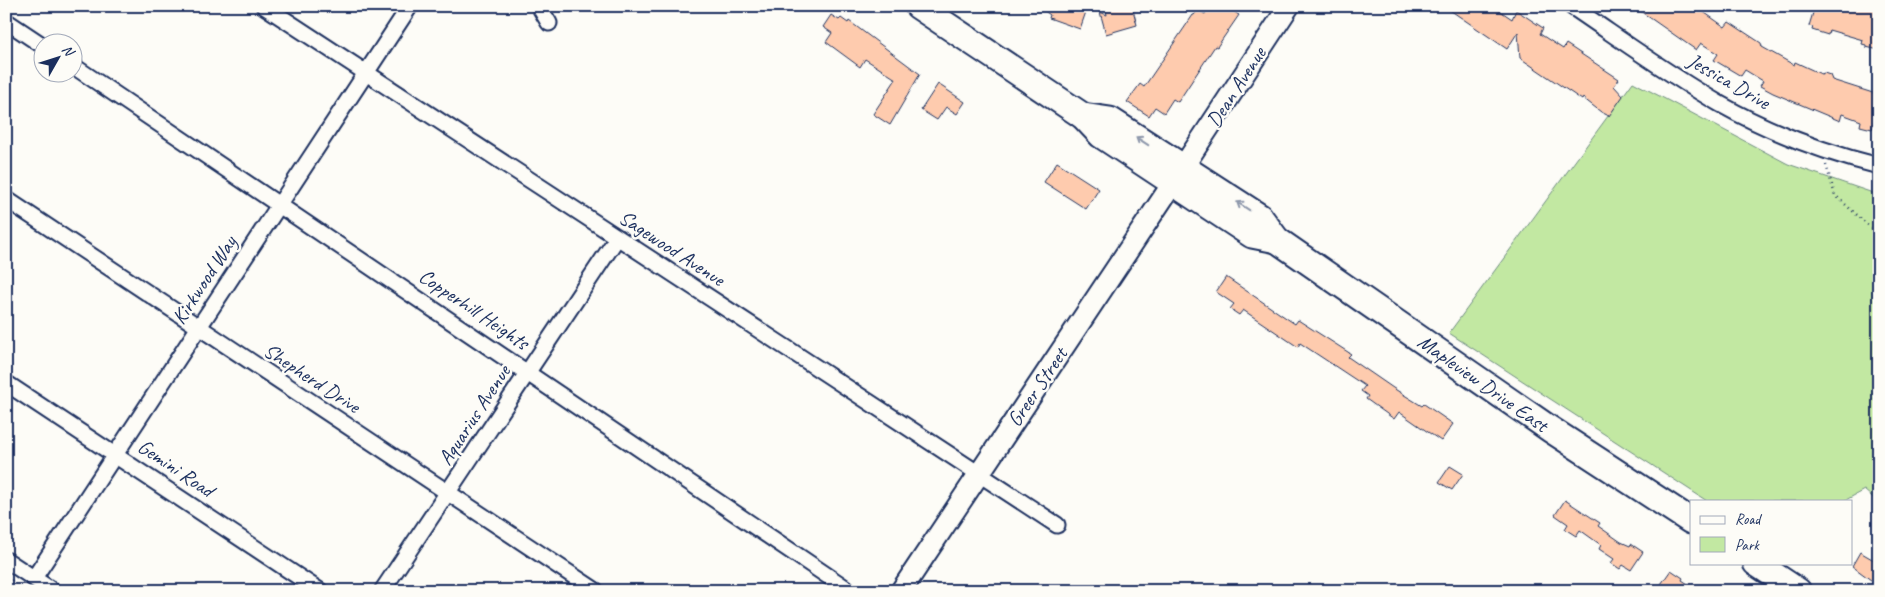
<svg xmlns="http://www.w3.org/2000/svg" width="1885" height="597" font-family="Caveat,sans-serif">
<rect width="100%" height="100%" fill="#fdfcf7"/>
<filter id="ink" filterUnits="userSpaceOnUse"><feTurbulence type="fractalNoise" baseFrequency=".02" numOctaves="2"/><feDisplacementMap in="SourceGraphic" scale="10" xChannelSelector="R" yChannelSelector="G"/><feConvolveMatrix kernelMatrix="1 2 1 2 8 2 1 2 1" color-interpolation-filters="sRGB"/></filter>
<g filter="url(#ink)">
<polygon fill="#c2e8a2" stroke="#6e8c80" points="1633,82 1788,164 1879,195 1879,503 1864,490 1844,501 1707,501 1449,333"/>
<g fill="#fecbae" stroke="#1b2f5e">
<polygon points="1038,6 1088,6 1080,29 1049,18 1050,15"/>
<polygon points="1105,6 1132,6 1137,25 1106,34 1100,12 1107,15"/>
<polygon points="1210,6 1225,6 1239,15 1217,47 1215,46 1178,102 1173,99 1164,113 1155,107 1149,116 1127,102 1140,84 1144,87 1193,15 1194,15 1198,10 1205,14"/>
<polygon points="1444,6 1493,6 1512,19 1516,10 1543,28 1540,34 1563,49 1566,44 1619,79 1614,86 1623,96 1609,116 1601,112 1583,98 1582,100 1520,58 1518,32 1507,49"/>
<polygon points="1633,6 1695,6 1725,27 1729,22 1761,43 1762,47 1794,65 1795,62 1821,74 1824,73 1830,75 1832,80 1876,94 1874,99 1879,100 1879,107 1872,129 1860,126 1861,121 1842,114 1840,121 1773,93 1760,86 1763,81 1745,70 1741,76 1714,60 1718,54 1701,43 1696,50"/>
<polygon points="1815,6 1879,6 1879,50 1866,47 1866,45 1862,44 1863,40 1829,30 1828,35 1812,30 1813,27 1809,26"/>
<polygon points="831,15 839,20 841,18 848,23 849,21 920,74 890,125 873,114 896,79 865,59 860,67 826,42 832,33 823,27"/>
<polygon points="938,84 965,102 957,114 946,107 937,120 921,110"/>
<polygon points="1057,162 1099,189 1086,209 1044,182"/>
<polygon points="1226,277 1295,324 1298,320 1323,336 1351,354 1348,357 1393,388 1422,406 1424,404 1453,424 1441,441 1399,412 1394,419 1366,399 1368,396 1361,391 1365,386 1300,343 1298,347 1243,310 1239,315 1230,309 1234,304 1216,292"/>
<polygon points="1450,466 1463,474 1452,490 1439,482"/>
<polygon points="1565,500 1600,523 1598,526 1621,542 1630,546 1631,544 1643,552 1631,570 1623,565 1620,569 1611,563 1614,559 1599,549 1601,545 1580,530 1576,536 1565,529 1568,524 1555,515"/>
<polygon points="1860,552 1879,563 1879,586 1852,566"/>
<polygon points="1671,570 1683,578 1682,580 1699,591 1664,591 1659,587"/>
</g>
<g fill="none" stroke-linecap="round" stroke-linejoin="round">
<defs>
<g id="minor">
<polyline points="264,6 1057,525"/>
<polyline points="539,6 549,23"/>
<path d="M1571,6C1620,39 1669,75 1720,104C1770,132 1823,152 1879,166"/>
<polyline points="6,21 42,45"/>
<polyline points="72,65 850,591"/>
<polyline points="6,199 596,591"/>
<polyline points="6,383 320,591"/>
<polyline points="6,560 53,591"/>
<polyline points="34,578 410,6"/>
<polyline points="382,591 617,238"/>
</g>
<g id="tertiary">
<polyline points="1183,167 1289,6"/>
<polyline points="901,591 1173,183"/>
</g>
<g id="primary">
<polyline points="918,6 1083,116 1101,135 1252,235 1277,240"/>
<polyline points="1083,116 1110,120 1260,217 1277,240 1550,429 1691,521"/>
<polyline points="1756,563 1798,591"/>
</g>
</defs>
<use href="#minor" stroke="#1b2f5e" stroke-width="19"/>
<use href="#tertiary" stroke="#1b2f5e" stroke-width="24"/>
<use href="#primary" stroke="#1b2f5e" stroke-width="29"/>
<g stroke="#1b2f5e" stroke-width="2.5" stroke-dasharray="1 4" stroke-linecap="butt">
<polyline points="1826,165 1835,195 1879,235"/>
<polyline points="6,589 12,580"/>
</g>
<use href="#minor" stroke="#fdfcf7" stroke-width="15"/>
<use href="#tertiary" stroke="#fdfcf7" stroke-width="20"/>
<use href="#primary" stroke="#fdfcf7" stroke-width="25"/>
</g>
<defs><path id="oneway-shaft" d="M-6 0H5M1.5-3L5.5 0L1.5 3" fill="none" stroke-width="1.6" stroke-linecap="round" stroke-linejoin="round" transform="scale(1.25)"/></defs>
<g stroke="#8c96aa">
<use href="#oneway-shaft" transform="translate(1142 141) rotate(-147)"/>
<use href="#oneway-shaft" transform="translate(1243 206) rotate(-147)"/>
</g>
</g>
<g text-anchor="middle" stroke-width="5" stroke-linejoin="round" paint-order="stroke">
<g font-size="21" fill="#1b2f5e" stroke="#fdfcf7">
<text transform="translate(1729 81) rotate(30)" y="7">Jessica Drive</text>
<text transform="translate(1236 87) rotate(-57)" y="7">Dean Avenue</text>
<text transform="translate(672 248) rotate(33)" y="7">Sagewood Avenue</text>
<text transform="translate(204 280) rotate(-57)" y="7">Kirkwood Way</text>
<text transform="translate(474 309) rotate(34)" y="7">Copperhill Heights</text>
<text transform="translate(312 378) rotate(33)" y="7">Shepherd Drive</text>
<text transform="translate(1483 383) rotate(35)" y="7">Mapleview Drive East</text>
<text transform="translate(1037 387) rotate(-56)" y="7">Greer Street</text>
<text transform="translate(474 415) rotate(-57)" y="7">Aquarius Avenue</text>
<text transform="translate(176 468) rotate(34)" y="7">Gemini Road</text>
</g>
</g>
<rect width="1885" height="597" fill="none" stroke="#fdfcf7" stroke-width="25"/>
<rect x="12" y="12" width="1860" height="572" fill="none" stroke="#1b2f5e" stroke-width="2" filter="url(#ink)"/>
<rect x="1690" y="500" width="162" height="65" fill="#fdfcf7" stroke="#a3aaba"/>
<rect x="1700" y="516" width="25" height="8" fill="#fdfcf7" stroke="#a3aaba"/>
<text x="1735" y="524" font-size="15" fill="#1b2f5e">Road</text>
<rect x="1700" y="537" width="25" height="15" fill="#c2e8a2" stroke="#a3aaba"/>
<text x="1735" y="550" font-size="15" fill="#1b2f5e">Park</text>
<g transform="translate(58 58) rotate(51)"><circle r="24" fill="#fdfcf7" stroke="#a3aaba"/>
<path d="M0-4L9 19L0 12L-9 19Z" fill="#1b2f5e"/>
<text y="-8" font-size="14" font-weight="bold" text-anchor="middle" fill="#1b2f5e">N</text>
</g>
</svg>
